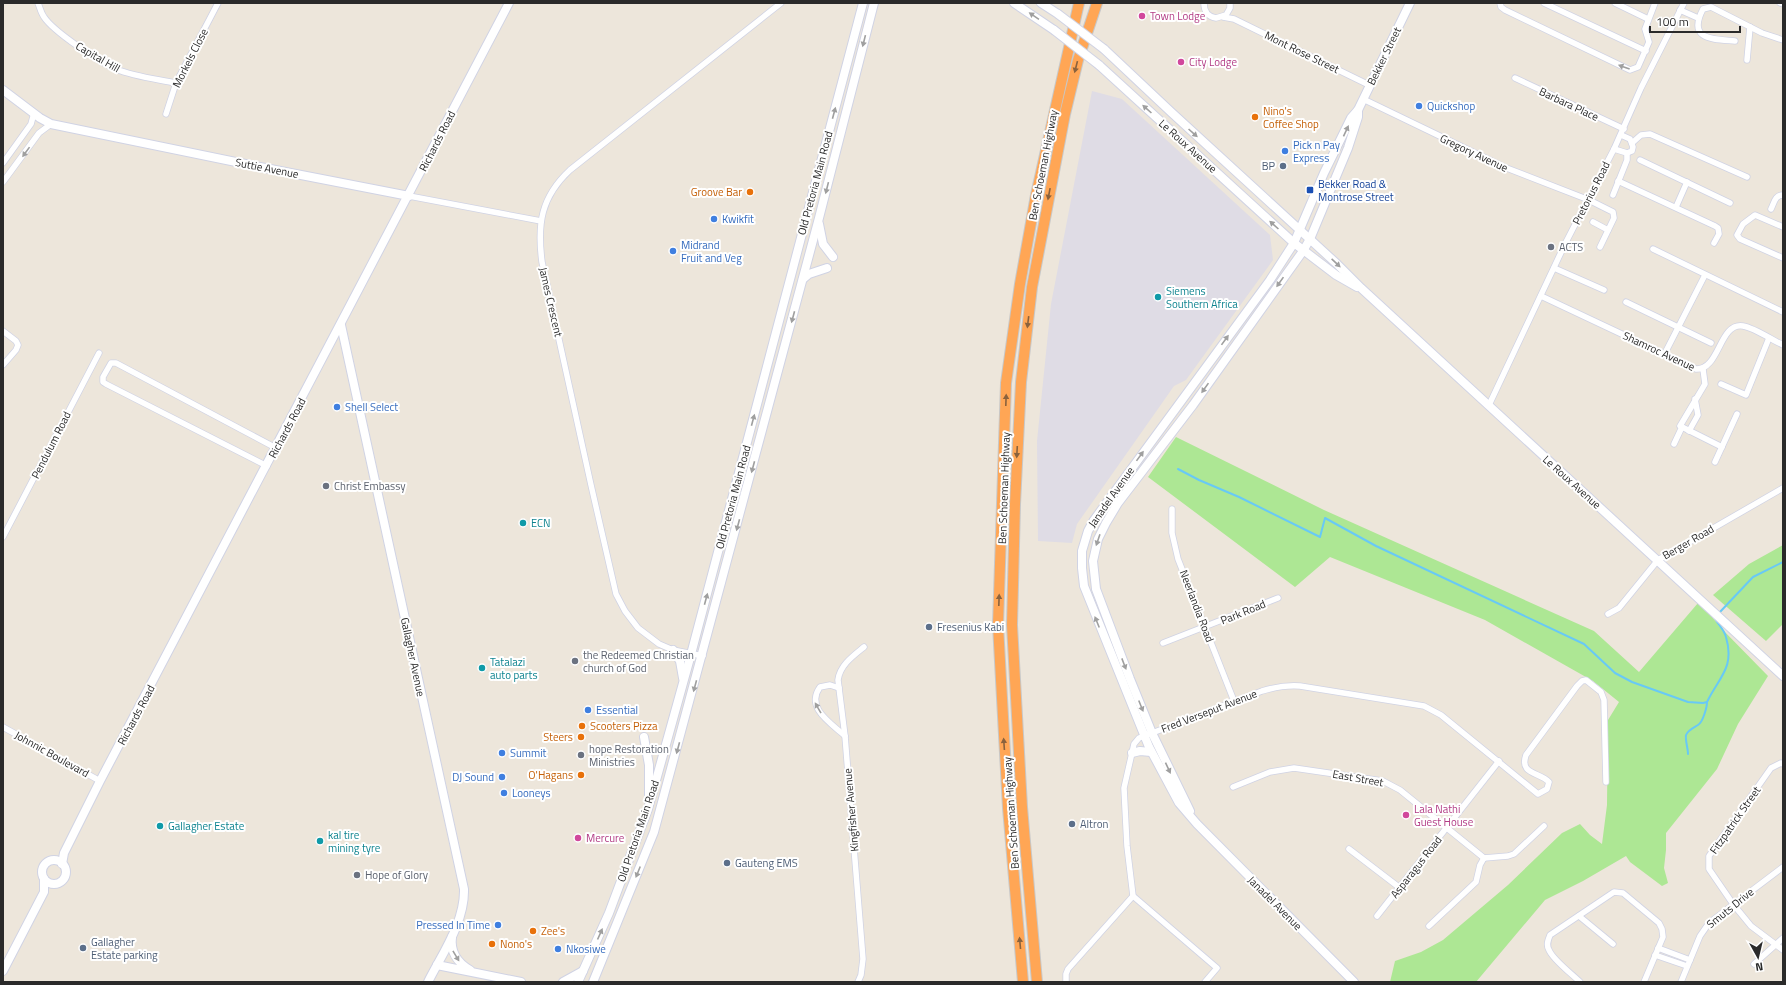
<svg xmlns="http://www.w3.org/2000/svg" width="1786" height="985" font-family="'Titillium Web',sans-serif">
<rect width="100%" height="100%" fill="#ede6db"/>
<polygon fill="#dfdce5" points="1092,91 1122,99 1270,235 1273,260 1186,380 1174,386 1160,406 1077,524 1072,543 1038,541 1037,441 1051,304"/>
<g fill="#ade794">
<polygon points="1176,437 1324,510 1594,631 1639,672 1698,603 1709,613 1720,627 1768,676 1738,724 1717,769 1666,833 1666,850 1664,868 1668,883 1662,886 1630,862 1626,856 1583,881 1545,900 1476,982 1390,982 1395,961 1421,952 1443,940 1508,885 1562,833 1580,824 1590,835 1602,844 1607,805 1608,720 1619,702 1593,681 1485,620 1330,557 1295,587 1148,477"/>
<polygon points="1783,545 1783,624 1766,641 1713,595 1749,564"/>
</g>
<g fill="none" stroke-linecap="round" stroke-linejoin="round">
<g stroke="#68c9f6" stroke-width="2">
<path d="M1178,469L1199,480L1239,497L1320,537L1325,518L1376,546L1584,644L1615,673L1632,682L1688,702L1703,703L1707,702C1719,677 1735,668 1726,637C1724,629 1718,625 1715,618"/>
<polyline points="1719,613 1753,577 1783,562"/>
<path d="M1688,754C1688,748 1685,740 1686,735C1688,730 1695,727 1698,725C1703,722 1707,707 1707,702"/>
</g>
<defs>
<g id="street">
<path d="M38,3C40,8 41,13 44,17C53,31 100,63 116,69C135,77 157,79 176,83"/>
<path d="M1204,3C1204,11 1208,17 1216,18L1226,15L1230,8V3"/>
<polyline points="1500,3 1501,7 1505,10 1630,70 1638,67 1649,42 1645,29 1655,3"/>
<polyline points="1544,3 1646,51"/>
<polyline points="1615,3 1648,19"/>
<polyline points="1780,3 1783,4"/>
<polyline points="1680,10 1698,18"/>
<polyline points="1223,17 1234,19 1369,85"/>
<path d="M1735,41C1712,39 1687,40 1703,9L1711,7L1762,33L1783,40"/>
<polyline points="1747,60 1750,27"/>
<polyline points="1515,78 1624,129"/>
<polyline points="1363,99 1504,167 1589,200 1613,212 1614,218 1600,247"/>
<polyline points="166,114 176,83 218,3"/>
<polyline points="1632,143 1641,135 1650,134 1747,177"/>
<polyline points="1614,149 1627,153 1632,151 1633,147 1630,139 1621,135"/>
<polyline points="1640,160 1730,203"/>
<polyline points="3,163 31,124 34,113"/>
<polyline points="1618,181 1715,226 1718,228 1719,234 1714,243"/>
<polyline points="3,182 39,133 51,124"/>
<polyline points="1613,195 1627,160 1627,153"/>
<polyline points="409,196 541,221"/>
<polyline points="1676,207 1687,182"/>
<path d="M1771,209C1774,203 1775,195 1783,195"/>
<polyline points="1593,222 1608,230"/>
<polyline points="1783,227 1755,215 1743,224 1737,235 1740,239 1783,258"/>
<polyline points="1653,249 1783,312"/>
<polyline points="1554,268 1604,290"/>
<path d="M1541,296L1696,369C1720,370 1719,322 1743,326C1755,328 1772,340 1783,345"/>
<polyline points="1626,302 1711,343"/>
<polyline points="3,331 16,341 18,345 16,350 3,365"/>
<polyline points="1664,355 1705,275"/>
<polyline points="1703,369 1705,384 1680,426 1722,447"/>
<polyline points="1721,384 1746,395 1769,338"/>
<polyline points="1489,405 1565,244 1614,149 1641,88 1684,3"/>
<polyline points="1689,431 1698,415 1695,399"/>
<polyline points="1674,444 1682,427"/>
<polyline points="1715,462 1737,414"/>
<polyline points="267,466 106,384 103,382 103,377 111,363 116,363 276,448"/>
<polyline points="1172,509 1172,533 1178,559 1234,701"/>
<polyline points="3,537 99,353"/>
<polyline points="1608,614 1619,608 1658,560 1783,488"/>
<polyline points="1163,643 1278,598"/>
<path d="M703,656L673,650L659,644L638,628L625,611L616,594L591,485L542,262C537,224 541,197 570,170L781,3"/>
<path d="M839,688L830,685L820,687C805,708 831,723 845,736"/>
<polyline points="3,727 100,781"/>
<polyline points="1783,764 1781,763 1771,768 1709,856 1709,869 1733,904 1751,926 1783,950"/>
<polyline points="1233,787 1270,772 1294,768 1383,781 1400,790 1484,858"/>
<polyline points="1349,849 1400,888"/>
<polyline points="1484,858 1508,856 1514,854 1544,826"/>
<polyline points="1377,916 1499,761"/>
<polyline points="1579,916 1613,944"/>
<polyline points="1429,926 1476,882 1480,865 1484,858"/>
<polyline points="1658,948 1690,960"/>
<polyline points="1655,955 1687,966"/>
<polyline points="1754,964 1783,938"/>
<path d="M858,982L861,975L863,959L845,736L838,680C840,665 853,656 864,647"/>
<polyline points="1066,982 1066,974 1068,969 1133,896"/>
<path d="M1205,982L1217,968L1133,896L1127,846L1124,788L1134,744L1139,738L1262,691C1275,687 1287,685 1300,686L1424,706L1441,715L1538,794L1547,789L1549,782C1540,772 1519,775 1526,755L1577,686L1582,681L1586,680L1601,692L1604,700L1606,782"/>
<path d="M1580,982C1572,974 1553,960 1549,950C1546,945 1548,940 1550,935L1614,892L1623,893L1659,923L1662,929L1663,937L1644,982"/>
<polyline points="1681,982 1700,936 1709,923 1783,867"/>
</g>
<g id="secondary">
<polyline points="1014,3 1054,30"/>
<polyline points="1041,3 1058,14"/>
<polyline points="1104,49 1171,112 1337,264 1361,288 1783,676"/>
<polyline points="1099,65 1294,243 1336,275 1357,287"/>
<polyline points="3,90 40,118 51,124 260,167 409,196"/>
<polyline points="819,224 823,244 833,257"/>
<polyline points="803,279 809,274 827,268"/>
<path d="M341,325L464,889C465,922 442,954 428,982"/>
<polyline points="673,650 680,661 683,678"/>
<polyline points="644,737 649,765 649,796"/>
<polyline points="1132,753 1140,751 1151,752"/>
<polyline points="1190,811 1152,733 1130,679 1096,589 1093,561 1098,539 1106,523 1118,503 1193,405 1303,251 1310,239 1348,148 1358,117 1358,110 1410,3"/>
<circle cx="54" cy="872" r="12"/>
<polyline points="62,864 64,853 100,781 509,3"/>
<path d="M452,937C450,952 458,963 470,970"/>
<polyline points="437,965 521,982"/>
<polyline points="3,971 44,892 44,879"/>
<polyline points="563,982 583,971"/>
<polyline points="578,982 609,913 648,809 690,658 863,3"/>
<polyline points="593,982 654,832 819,218 874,3"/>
<polyline points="1354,982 1197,824 1179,803 1149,747 1084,586 1082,568 1082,551 1088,531 1094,520 1270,280 1294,243 1324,173 1351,118 1358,110"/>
</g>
<g id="highway">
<polyline points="1023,982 1008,808 998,625 1006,383 1020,284 1036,195 1079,3"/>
<polyline points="1037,982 1022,807 1012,625 1015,504 1021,382 1032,287 1065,114 1078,60 1097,3"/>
</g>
</defs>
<use href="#street" stroke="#d0d3e4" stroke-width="7"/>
<use href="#secondary" stroke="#d0d3e4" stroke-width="10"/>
<use href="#highway" stroke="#c8c8c8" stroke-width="12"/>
<use href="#street" stroke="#fff" stroke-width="5.5"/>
<use href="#secondary" stroke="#fff" stroke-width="8"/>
<use href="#highway" stroke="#ffa655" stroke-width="10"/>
<defs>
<g id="secondary-bridge">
<polyline points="1058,14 1104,49"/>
<polyline points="1054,30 1099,65"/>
</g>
</defs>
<use href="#secondary-bridge" stroke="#d0d3e4" stroke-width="10" stroke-linecap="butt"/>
<use href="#secondary-bridge" stroke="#fff" stroke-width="8"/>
</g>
<defs><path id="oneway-solid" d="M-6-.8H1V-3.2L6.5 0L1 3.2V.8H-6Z"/></defs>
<g fill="#9f9f9f">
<use href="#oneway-solid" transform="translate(1034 16) rotate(-146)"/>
<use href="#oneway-solid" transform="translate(864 41) rotate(104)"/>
<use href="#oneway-solid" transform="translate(1624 67) rotate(-160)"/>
<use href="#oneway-solid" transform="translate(1147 109) rotate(-138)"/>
<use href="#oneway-solid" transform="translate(834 113) rotate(-75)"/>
<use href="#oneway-solid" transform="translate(1346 131) rotate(-65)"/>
<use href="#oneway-solid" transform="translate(1193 133) rotate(42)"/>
<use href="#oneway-solid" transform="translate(26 152) rotate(126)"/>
<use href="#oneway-solid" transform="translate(827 188) rotate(104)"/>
<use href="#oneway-solid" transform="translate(1274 225) rotate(-138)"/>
<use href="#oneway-solid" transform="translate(1336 263) rotate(43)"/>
<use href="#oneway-solid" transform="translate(1280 282) rotate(125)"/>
<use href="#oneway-solid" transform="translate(793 317) rotate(105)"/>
<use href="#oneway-solid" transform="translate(1225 340) rotate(-54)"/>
<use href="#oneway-solid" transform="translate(1205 388) rotate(125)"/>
<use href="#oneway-solid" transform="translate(753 420) rotate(-75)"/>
<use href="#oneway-solid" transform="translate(1140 456) rotate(-54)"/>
<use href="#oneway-solid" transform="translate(753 467) rotate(105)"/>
<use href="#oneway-solid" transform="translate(738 525) rotate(105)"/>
<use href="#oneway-solid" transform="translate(1098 540) rotate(109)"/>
<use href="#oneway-solid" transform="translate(706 599) rotate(-75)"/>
<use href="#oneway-solid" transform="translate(1097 622) rotate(-112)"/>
<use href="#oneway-solid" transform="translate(1124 664) rotate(69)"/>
<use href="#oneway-solid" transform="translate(695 686) rotate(105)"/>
<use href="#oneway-solid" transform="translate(1141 706) rotate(68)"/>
<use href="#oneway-solid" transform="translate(818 708) rotate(-120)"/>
<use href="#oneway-solid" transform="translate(678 748) rotate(105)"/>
<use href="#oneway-solid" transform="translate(1168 768) rotate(65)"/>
<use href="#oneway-solid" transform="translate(638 872) rotate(112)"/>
<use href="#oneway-solid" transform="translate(600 934) rotate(-66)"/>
<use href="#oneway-solid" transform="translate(456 956) rotate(59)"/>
</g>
<g fill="#8a623d">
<use href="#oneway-solid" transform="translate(1076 67) rotate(104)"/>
<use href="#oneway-solid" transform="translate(1049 194) rotate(101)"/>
<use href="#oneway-solid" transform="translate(1028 322) rotate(97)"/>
<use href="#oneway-solid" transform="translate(1006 400) rotate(-88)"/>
<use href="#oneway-solid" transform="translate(1017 452) rotate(93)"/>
<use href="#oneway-solid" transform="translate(999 600) rotate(-88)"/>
<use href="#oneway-solid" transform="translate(1004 744) rotate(-94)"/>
<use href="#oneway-solid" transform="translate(1020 943) rotate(-95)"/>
</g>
<g fill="#d1479c" stroke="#fff" stroke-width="1.5">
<circle cx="1142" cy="16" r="4"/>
<circle cx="1181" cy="62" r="4"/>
<circle cx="1406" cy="815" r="4"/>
<circle cx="578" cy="838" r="4"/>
</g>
<g fill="#3f7fe0" stroke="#fff" stroke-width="1.5">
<circle cx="1419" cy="106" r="4"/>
<circle cx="1285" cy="151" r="4"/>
<circle cx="714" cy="219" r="4"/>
<circle cx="673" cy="251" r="4"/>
<circle cx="337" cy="407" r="4"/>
<circle cx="588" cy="710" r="4"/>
<circle cx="502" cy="753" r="4"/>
<circle cx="502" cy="777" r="4"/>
<circle cx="504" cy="793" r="4"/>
<circle cx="498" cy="925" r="4"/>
<circle cx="558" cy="949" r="4"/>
</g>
<g fill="#e8710a" stroke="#fff" stroke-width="1.5">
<circle cx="1255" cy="117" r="4"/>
<circle cx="750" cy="192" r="4"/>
<circle cx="582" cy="726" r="4"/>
<circle cx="581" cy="737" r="4"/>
<circle cx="581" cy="775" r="4"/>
<circle cx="533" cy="931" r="4"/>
<circle cx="492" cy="944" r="4"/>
</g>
<g fill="#5c6f8a" stroke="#fff" stroke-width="1.5">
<circle cx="1283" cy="166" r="4"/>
<circle cx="929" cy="627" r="4"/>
<circle cx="1072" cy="824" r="4"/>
<circle cx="727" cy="863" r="4"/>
<circle cx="83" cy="948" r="4"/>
</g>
<rect fill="#1a4fb4" stroke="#fff" stroke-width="1.5" x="1306" y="186" width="8" height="8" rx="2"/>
<g fill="#6b7280" stroke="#fff" stroke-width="1.5">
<circle cx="1551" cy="247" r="4"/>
<circle cx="326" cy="486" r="4"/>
<circle cx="575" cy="661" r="4"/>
<circle cx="581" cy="755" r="4"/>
<circle cx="357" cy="875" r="4"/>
</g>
<g fill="#0f9aa8" stroke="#fff" stroke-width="1.5">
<circle cx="1158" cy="297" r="4"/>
<circle cx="523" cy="523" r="4"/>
<circle cx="482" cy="668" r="4"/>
<circle cx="160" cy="826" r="4"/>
<circle cx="320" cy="841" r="4"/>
</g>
<g text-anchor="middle" stroke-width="4" stroke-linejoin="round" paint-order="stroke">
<g font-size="11" fill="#b23c85" stroke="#fff" text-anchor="start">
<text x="1150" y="20">Town Lodge</text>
<text x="1189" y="66">City Lodge</text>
<text x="1414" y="813">Lala Nathi<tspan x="1414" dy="13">Guest House</tspan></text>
<text x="586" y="842">Mercure</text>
</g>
<g font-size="11" fill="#2a2a2a" stroke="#fff">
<text transform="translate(1302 52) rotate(26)" y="4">Mont Rose Street</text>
<text transform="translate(1384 56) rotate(-64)" y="4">Bekker Street</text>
<text transform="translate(98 57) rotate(30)" y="4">Capital Hill</text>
<text transform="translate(190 58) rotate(-63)" y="4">Morkels Close</text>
<text transform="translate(1569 104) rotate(25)" y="4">Barbara Place</text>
<text transform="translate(437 141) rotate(-63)" y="4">Richards Road</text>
<text transform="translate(1188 146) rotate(42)" y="4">Le Roux Avenue</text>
<text transform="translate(1474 153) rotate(25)" y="4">Gregory Avenue</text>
<text transform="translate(1043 165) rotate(-79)" y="4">Ben Schoeman Highway</text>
<text transform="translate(267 168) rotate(11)" y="4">Suttie Avenue</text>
<text transform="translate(815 183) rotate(-75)" y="4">Old Pretoria Main Road</text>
<text transform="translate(1591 193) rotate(-63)" y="4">Pretorius Road</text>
<text transform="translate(551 302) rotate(77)" y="4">James Crescent</text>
<text transform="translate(1659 351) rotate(25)" y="4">Shamroc Avenue</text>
<text transform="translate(287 428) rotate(-62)" y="4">Richards Road</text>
<text transform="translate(51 445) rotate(-63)" y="4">Pendulum Road</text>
<text transform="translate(1572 482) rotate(42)" y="4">Le Roux Avenue</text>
<text transform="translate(1004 488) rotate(-88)" y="4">Ben Schoeman Highway</text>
<text transform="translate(733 497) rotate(-75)" y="4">Old Pretoria Main Road</text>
<text transform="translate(1111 497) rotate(-55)" y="4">Janadel Avenue</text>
<text transform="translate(1688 542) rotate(-30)" y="4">Berger Road</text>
<text transform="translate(1197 606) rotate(69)" y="4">Neerlandia Road</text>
<text transform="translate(1243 612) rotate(-22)" y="4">Park Road</text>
<text transform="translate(413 657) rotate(78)" y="4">Gallagher Avenue</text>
<text transform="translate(1209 711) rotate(-21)" y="4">Fred Verseput Avenue</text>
<text transform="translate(136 715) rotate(-62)" y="4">Richards Road</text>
<text transform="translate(52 754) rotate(29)" y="4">Johnnic Boulevard</text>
<text transform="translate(1358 778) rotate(10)" y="4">East Street</text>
<text transform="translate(851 810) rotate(-95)" y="4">Kingfisher Avenue</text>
<text transform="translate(1011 813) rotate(-94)" y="4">Ben Schoeman Highway</text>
<text transform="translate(1735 820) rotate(-55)" y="4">Fitzpatrick Street</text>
<text transform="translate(638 831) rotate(-71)" y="4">Old Pretoria Main Road</text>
<text transform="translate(1416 867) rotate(-52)" y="4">Asparagus Road</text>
<text transform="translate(1275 903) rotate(45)" y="4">Janadel Avenue</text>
<text transform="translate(1730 908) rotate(-39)" y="4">Smuts Drive</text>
</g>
<g font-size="11" fill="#366cbe" stroke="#fff" text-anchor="start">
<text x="1427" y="110">Quickshop</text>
<text x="1293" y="149">Pick n Pay<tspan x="1293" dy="13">Express</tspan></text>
<text x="722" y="223">Kwikfit</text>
<text x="681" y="249">Midrand<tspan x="681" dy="13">Fruit and Veg</tspan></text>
<text x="345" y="411">Shell Select</text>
<text x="596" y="714">Essential</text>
<text x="510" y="757">Summit</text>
<text x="494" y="781" text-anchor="end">DJ Sound</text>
<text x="512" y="797">Looneys</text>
<text x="490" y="929" text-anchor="end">Pressed In Time</text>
<text x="566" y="953">Nkosiwe</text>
</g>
<g font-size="11" fill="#c56008" stroke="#fff" text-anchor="start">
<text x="1263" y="115">Nino's<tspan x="1263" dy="13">Coffee Shop</tspan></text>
<text x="742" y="196" text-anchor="end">Groove Bar</text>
<text x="590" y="730">Scooters Pizza</text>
<text x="573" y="741" text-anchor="end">Steers</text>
<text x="573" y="779" text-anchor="end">O'Hagans</text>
<text x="541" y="935">Zee's</text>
<text x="500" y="948">Nono's</text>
</g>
<g font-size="11" fill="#4e5e75" stroke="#fff" text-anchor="start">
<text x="1275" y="170" text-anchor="end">BP</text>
<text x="937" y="631">Fresenius Kabi</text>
<text x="1080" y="828">Altron</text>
<text x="735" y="867">Gauteng EMS</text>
<text x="91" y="946">Gallagher<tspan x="91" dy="13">Estate parking</tspan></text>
</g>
<g font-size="11" fill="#164399" stroke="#fff" text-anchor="start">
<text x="1318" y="188">Bekker Road &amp;<tspan x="1318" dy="13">Montrose Street</tspan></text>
</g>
<g font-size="11" fill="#5b616d" stroke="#fff" text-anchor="start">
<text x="1559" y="251">ACTS</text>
<text x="334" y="490">Christ Embassy</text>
<text x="583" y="659">the Redeemed Christian<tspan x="583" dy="13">church of God</tspan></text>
<text x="589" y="753">hope Restoration<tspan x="589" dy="13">Ministries</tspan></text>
<text x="365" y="879">Hope of Glory</text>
</g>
<g font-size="11" fill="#0d838f" stroke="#fff" text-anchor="start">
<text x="1166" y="295">Siemens<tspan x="1166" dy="13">Southern Africa</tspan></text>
<text x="531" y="527">ECN</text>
<text x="490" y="666">Tatalazi<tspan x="490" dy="13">auto parts</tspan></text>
<text x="168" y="830">Gallagher Estate</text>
<text x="328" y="839">kal tire<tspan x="328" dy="13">mining tyre</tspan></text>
</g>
</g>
<rect width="1786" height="985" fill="none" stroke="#2a2a2a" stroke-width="8"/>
<g transform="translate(1758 957) rotate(172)" stroke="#ffffff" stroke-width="3" paint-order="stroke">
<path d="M0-3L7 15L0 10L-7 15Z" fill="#2a2a2a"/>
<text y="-6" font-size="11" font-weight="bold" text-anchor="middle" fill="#2a2a2a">N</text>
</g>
<path d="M1650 26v6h90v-6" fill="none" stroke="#2a2a2a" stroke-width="2"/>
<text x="1656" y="26" font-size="12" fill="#2a2a2a" stroke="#ffffff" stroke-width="3" paint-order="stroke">100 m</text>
</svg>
